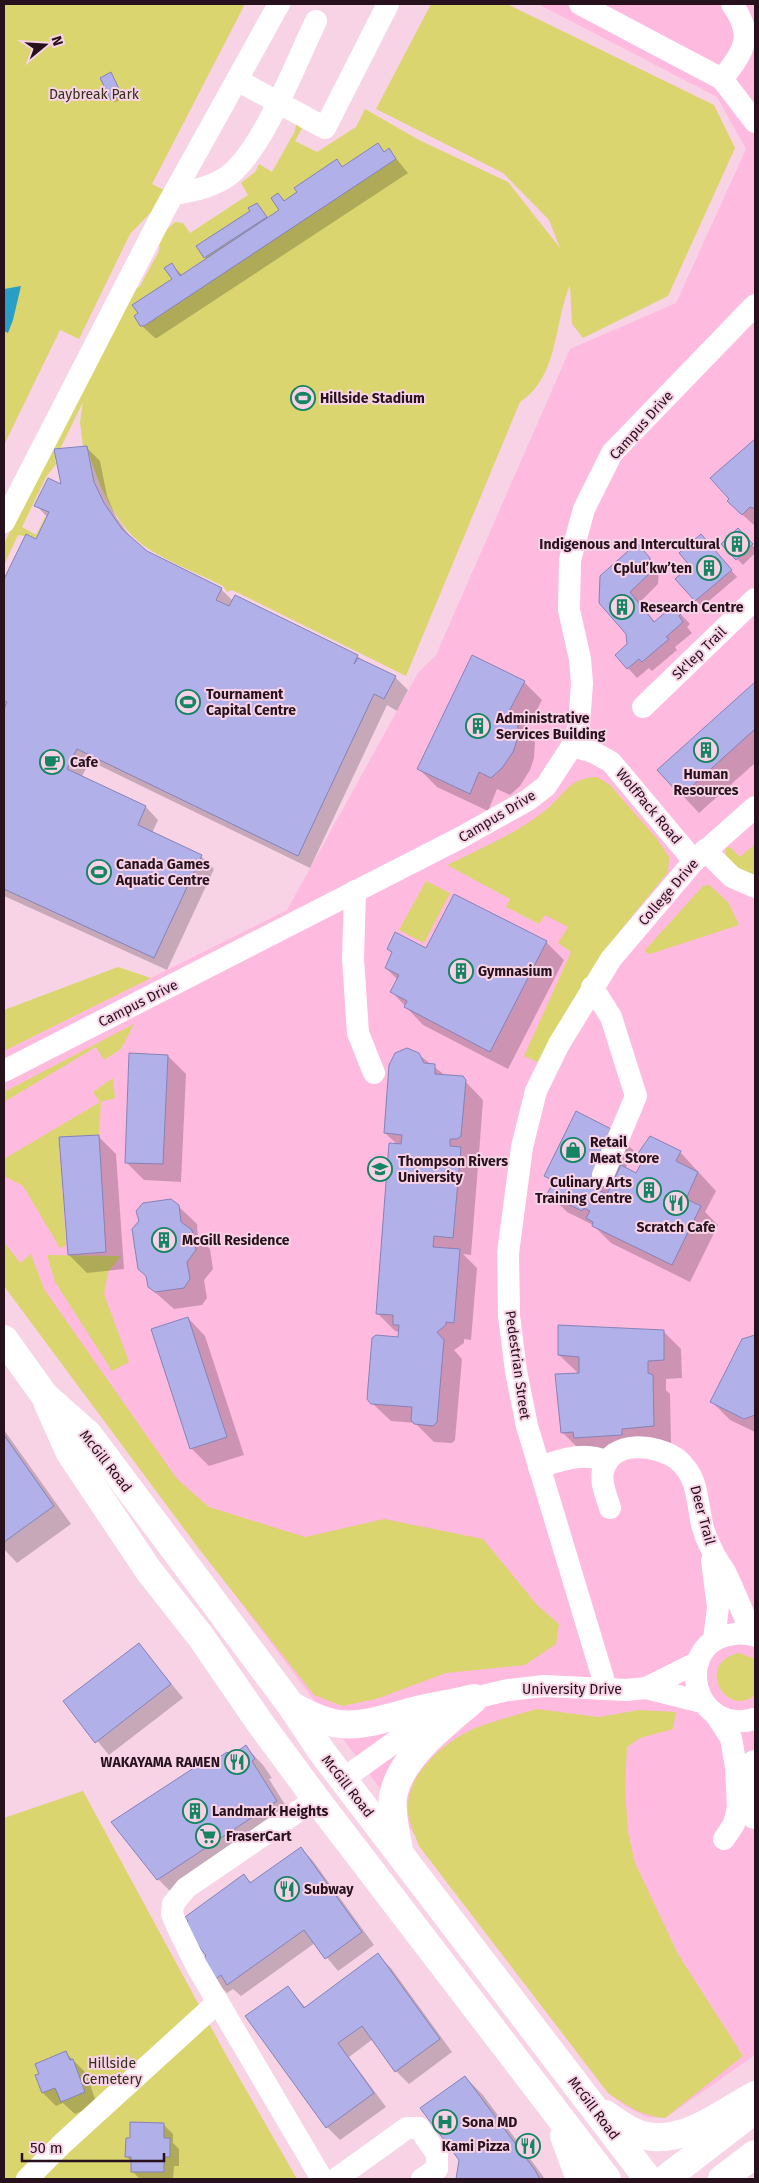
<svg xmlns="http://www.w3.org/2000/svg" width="759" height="2183" font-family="'Fira Sans',sans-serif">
<rect width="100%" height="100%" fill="#f8d3e6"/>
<polygon fill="#ffbadf" points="538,4 755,4 755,2055 665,2118 647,2117 627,2107 608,2093 4,1286 4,1051 287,910 418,673 436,655 570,349 676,303 746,149 717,97"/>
<g fill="#dad56f">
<polygon points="12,4 245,4 152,184 166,191 156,207 130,234 79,339 60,330 4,445 4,5"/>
<path d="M431,4H507L714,105L735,148L668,296L583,338L572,324L570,285C554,322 559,377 520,402L406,676L232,590L227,592L223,586C199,574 173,564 150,550C115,528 98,484 87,447H83L80,422L83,402L60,449L54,450L56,464L46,477L22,527L36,535L45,517L47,518L36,539L26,534L25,536L18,535L4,565V544L125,296L140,286L159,251L160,236L175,222L183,223L190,233L248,195L241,183L255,172L259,164L272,172L295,131L296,123L302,128L295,141L317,152L356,127L365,109L419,140L508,182L560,248L549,220L503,173L376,109Z"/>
<path d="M597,777L610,785L657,839L669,857L668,872L616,936L542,1064L524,1056L571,952L558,943L568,927L545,915L539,924L506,907L510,899L447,865C481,848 518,833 547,809C566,793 569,778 597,777Z"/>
<polygon points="755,844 755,879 726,860 726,848 730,847 740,857"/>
<polygon points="426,881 450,893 424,943 399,930"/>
<polygon points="709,885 728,902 739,925 650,954 645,952 645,950 703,886"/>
<polygon points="118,967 151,978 4,1051 4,1010"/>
<polygon points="134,1024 121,1049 104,1060 96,1047 4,1102 4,1092"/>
<polygon points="113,1078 115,1098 101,1102 99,1135 59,1138 66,1246 60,1248 23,1186 4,1176 4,1159 100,1102 93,1092"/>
<polygon points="4,1242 20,1263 31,1254 44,1289 177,1479 209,1507 305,1537 384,1519 483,1539 537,1605 559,1624 556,1644 525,1665 446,1673 376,1699 342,1706 314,1695 199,1549 4,1286"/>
<polygon points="47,1255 121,1256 108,1272 104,1294 129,1362 112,1371 55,1282"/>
<path d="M739,1653L755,1659V1695C726,1719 694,1663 739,1653Z"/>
<path d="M536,1709L599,1717L639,1710L676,1712L673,1729L640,1738L627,1747L625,1788L628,1832L635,1863L678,1954L743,2056L665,2118C642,2116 627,2106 608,2093L419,1846C415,1835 408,1821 408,1810C406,1773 446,1740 478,1727C496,1720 517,1715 536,1709Z"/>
<polygon points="83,1791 225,2053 297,2179 4,2179 4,1818"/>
</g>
<polygon fill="#299fc7" points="21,286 13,320 8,333 4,331 4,289"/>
<g fill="#0003">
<polygon points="111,74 124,98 115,102 112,99"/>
<polygon points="378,145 385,152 389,150 408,173 157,338 155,338 141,325 173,279 172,265 183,276 207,259 198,246 252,211 257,204 268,219 281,211 278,194 285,201 337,161 344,168"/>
<polygon points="755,439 755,526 735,508 731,499 712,478"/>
<polygon points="87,448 100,461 107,496 116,517 132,539 146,552 221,589 233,601 357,656 363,661 395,677 408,690 397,711 387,705 310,868 90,761 81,778 146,807 158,820 152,833 201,856 214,869 167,970 4,896 4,712 6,707 4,706 4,582 27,535 37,541 48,518 36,505 62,486"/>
<polygon points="738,530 755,548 755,553 743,565 723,544"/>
<polygon points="707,542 737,577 702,607 677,579 692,566"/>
<polygon points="637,545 659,568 658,584 639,603 655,622 674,607 690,624 687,627 692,633 675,647 677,650 652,671 649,668 637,678 616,655 628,644 627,634 600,603"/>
<polygon points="524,682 542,700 525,732 535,742 534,758 530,770 520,786 510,795 497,789 488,811 437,787 419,769"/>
<polygon points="755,683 755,763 699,813 659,770"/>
<polygon points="546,942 564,960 508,1069 423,1025 392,992 398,980 386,968 393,954 388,949 427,949"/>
<polygon points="418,1054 446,1076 462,1078 483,1100 479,1154 475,1157 468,1156 478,1166 471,1255 463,1254 477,1268 471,1340 464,1339 464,1343 454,1350 462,1359 455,1440 452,1443 434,1442 415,1423 391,1421 372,1403 399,1338 400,1332 395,1331 377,1313 398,1145 385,1133"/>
<polygon points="168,1056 186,1074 181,1182 144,1180 126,1162"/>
<polygon points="616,1133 634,1151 625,1169 637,1175 642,1164 636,1159 680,1152 716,1191 705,1212 718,1225 690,1282 611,1243 593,1225 567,1212 549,1194 554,1184 546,1176"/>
<polygon points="98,1136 116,1154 124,1269 87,1273 69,1255"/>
<polygon points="178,1206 197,1224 198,1238 210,1249 213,1269 204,1280 207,1298 202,1305 174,1309 149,1287"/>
<polygon points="188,1318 205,1336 244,1455 209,1466 191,1448"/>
<polygon points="663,1331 681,1349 682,1378 666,1379 666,1390 670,1394 671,1444 640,1453 580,1450 562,1432 579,1374 559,1355"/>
<polygon points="755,1336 755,1432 730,1420 712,1402 743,1340"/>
<polygon points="4,1430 71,1524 17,1563 4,1549"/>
<polygon points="139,1644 183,1698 109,1755 65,1702"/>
<polygon points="246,1747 263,1765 272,1778 269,1779 294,1819 176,1897 158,1879 113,1822 216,1761 231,1757"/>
<polygon points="301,1848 313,1861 374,1945 338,1971 315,1943 241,1996 233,1989 227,1993 214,1980 207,1957 244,1876 252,1883"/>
<polygon points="378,1955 391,1968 452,2052 409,2084 396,2071 373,2039 349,2057 386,2107 340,2140 327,2127 247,2017 288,1987 306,2008"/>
<polygon points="66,2053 86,2073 97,2105 75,2114 63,2103 56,2106 43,2093 37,2076"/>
<polygon points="465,2077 483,2095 545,2179 457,2179 460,2160"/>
<polygon points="163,2124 173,2134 173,2143 179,2149 179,2166 174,2166 173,2179 140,2179 132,2171 132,2162 126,2156"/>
</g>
<g fill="#b2b0e9" stroke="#8582b8">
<polygon points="111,72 122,95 111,100 100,78"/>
<polygon points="378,143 384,152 389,148 396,159 144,326 140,326 134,316 138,313 132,305 172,279 164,268 172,263 180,276 279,210 271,198 278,193 284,201 297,192 294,188 337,159 342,167"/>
<polygon points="257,203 267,217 204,258 196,246 250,211 248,208"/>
<polygon points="755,439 755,509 750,507 742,515 727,501 729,499 710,478"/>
<polygon points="87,446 94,482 104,503 122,529 147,551 222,588 216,600 229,606 235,595 358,655 354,664 358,658 396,676 384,699 374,694 298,856 77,749 67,769 146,806 138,825 202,855 154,958 4,889 4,709 7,702 4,701 4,579 26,534 36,539 49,512 34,506 48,478 61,484 54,449"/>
<polygon points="738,528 753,544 736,560 721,544"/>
<polygon points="701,534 732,570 695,601 675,579 690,566 679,553"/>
<polygon points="637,543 650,558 649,574 630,592 654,622 674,605 681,614 679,616 683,622 666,637 669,639 642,662 639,659 627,669 615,655 627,644 626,634 599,603 600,576"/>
<polygon points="472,655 525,681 506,717 518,723 517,740 513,752 502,768 491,778 479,772 470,794 417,769"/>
<polygon points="755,682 755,729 681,796 657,770"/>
<polygon points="454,894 547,941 490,1052 404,1007 407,1001 390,992 399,975 385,968 392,952 387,949 395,932 426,948"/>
<polygon points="407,1048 419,1053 424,1063 435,1064 435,1074 463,1076 466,1080 461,1136 457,1139 450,1139 450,1146 461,1147 453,1238 434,1236 433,1247 460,1249 454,1323 446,1322 446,1325 437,1332 444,1340 437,1422 433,1426 414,1424 411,1420 412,1407 371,1404 367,1399 372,1338 376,1335 398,1337 399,1325 393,1325 393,1315 376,1314 389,1143 401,1144 402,1135 384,1133 389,1065 395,1053"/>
<polygon points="129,1053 168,1055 163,1164 125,1163"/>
<polygon points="576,1111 617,1132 590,1186 607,1194 621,1165 636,1173 642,1162 634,1159 650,1136 681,1151 676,1161 698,1172 686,1199 701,1206 672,1265 592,1226 593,1222 586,1218 590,1211 584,1208 582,1211 547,1194 554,1181 544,1176"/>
<polygon points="99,1135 106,1252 68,1255 59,1137"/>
<polygon points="171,1199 179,1205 181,1222 192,1230 196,1250 187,1262 190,1279 184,1288 155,1292 148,1287 146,1276 138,1269 132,1229 139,1221 136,1211 143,1203"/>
<polygon points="188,1317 227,1437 190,1449 151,1329"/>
<polygon points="558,1325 664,1330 664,1360 648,1361 648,1373 653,1375 654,1426 622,1429 622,1435 574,1438 573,1432 561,1433 555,1374 579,1373 579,1357 558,1355"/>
<polygon points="755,1335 755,1415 744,1419 710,1402 742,1339"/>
<polygon points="4,1435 54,1506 4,1542"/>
<polygon points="139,1643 171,1684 95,1743 63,1701"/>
<polygon points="246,1745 255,1759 252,1761 277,1801 157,1880 111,1822 212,1756 215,1760 227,1752 231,1756"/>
<polygon points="301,1847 362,1932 325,1959 304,1930 227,1985 221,1975 213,1981 199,1961 206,1956 183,1925 188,1921 185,1917 244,1874 250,1883"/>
<polygon points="378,1953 440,2039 395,2072 362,2026 338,2043 374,2093 326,2128 245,2016 288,1986 304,2008"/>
<polygon points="66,2051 70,2060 73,2059 85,2092 61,2102 55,2088 42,2093 35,2075 39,2074 35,2064"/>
<polygon points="465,2076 535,2170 540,2179 456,2179 459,2160 420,2108"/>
<polygon points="130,2122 164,2123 164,2138 170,2138 170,2157 164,2157 164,2172 131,2172 131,2157 125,2157 126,2138 130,2138"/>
</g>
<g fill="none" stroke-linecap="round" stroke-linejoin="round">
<g stroke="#fff" stroke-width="22">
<polyline points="580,4 722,79 755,122"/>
<path d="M722,79C744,51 755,36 732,4"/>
<polyline points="237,80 325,128 388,4"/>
<path d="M174,194C192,191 209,188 225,178C261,155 296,62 316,21"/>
<polyline points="4,522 164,211 279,4"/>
<polyline points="643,707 755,599"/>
<polyline points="572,746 593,752 611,762 694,861"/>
<polyline points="705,850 732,877 755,887"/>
<polyline points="355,891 353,959 358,1033 374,1073"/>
<polyline points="592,987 611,1017 636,1096 603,1175"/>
<polyline points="4,1071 458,839 528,800 546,786 572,746 579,725 582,683 580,659 569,610 570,560 584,509 612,453 755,305"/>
<path d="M539,1467C562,1460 584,1451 607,1462"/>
<path d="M610,1508C607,1497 600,1483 603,1471C611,1439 656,1444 677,1459C700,1478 696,1502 703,1528C705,1536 709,1544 713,1552C716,1559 721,1565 725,1572C735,1592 743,1614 752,1634"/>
<polyline points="712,1561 718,1607 714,1640"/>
<path d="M755,1636C746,1632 738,1633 729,1635C674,1645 691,1736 755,1719"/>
<polyline points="606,1688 527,1426 516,1371 509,1316 508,1253 522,1147 536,1091 559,1044 611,959 694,861 755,807"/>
<polyline points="646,1688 698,1662"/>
<polyline points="716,1715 731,1738 736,1767 738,1808 734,1824 724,1839"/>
<polyline points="343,1779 423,1722 474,1698 508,1690 544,1686 626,1690 646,1688 702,1702"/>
<polyline points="316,1799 186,1888 173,1904 172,1914 177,1926 196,1965 322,2179"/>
<polyline points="27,2179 63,2143 218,2002"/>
<polyline points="336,2179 407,2128 419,2128 437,2154 437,2169 422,2179"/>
</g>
<g stroke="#fff" stroke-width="28">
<polyline points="4,1339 45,1396 88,1434 290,1704 322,1752 648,2179"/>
<polyline points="48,1404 70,1453 149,1571 201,1637 260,1723 316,1799 607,2179"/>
<path d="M291,1705C342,1735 360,1725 413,1711C434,1706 454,1703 474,1698"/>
<polyline points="755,1764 755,1815"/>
<path d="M399,1850C396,1832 391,1815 393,1797C399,1758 445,1724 473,1700"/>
<path d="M605,2114C617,2122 628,2131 642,2135C683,2146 721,2113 755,2095"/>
<polyline points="564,2136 580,2179"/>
<polyline points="665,2179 748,2115"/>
<polyline points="722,2179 755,2154"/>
</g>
</g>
<defs>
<symbol id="stadium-ring" viewBox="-11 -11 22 22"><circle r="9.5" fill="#f8d3e6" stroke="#158462" stroke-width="1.5"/><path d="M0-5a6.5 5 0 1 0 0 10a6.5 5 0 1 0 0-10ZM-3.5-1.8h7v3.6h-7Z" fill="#158462"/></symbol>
<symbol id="building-ring" viewBox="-11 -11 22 22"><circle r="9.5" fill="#f8d3e6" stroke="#158462" stroke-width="1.5"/><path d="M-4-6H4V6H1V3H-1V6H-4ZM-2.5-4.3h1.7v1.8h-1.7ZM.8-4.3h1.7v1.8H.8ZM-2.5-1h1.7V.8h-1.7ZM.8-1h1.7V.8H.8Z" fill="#158462"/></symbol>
<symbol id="cafe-ring" viewBox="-11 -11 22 22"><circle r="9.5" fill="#f8d3e6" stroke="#158462" stroke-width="1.5"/><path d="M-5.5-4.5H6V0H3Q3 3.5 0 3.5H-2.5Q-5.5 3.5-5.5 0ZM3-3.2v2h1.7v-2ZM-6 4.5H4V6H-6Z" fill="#158462"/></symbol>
<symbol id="shop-ring" viewBox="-11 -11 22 22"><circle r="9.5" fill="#f8d3e6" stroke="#158462" stroke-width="1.5"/><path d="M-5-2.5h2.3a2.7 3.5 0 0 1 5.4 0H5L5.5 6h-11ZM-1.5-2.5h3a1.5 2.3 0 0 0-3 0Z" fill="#158462"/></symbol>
<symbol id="university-ring" viewBox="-11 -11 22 22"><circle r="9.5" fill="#f8d3e6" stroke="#158462" stroke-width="1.5"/><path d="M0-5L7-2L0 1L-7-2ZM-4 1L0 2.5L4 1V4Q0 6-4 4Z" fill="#158462"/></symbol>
<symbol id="restaurant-ring" viewBox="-11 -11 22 22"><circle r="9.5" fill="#f8d3e6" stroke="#158462" stroke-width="1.5"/><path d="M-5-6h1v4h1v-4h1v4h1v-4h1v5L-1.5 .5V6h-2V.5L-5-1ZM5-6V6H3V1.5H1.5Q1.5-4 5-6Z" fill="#158462"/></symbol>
<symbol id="supermarket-ring" viewBox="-11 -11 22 22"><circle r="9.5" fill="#f8d3e6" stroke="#158462" stroke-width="1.5"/><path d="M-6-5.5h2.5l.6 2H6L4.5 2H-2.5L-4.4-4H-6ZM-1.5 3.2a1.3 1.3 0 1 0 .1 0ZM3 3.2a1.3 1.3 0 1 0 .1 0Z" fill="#158462"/></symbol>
<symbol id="hospital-ring" viewBox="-11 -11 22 22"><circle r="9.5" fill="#f8d3e6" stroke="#158462" stroke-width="1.5"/><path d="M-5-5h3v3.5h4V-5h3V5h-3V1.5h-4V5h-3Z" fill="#158462"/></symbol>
</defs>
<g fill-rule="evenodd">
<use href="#stadium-ring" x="289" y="384" width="28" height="28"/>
<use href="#building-ring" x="723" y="530" width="28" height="28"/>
<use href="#building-ring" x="695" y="554" width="28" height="28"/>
<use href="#building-ring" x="608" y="593" width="28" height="28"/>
<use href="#stadium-ring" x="174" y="688" width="28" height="28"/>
<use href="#building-ring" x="464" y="712" width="28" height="28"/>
<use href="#building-ring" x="692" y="736" width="28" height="28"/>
<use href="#cafe-ring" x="38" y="748" width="28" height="28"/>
<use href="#stadium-ring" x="85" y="858" width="28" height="28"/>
<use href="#building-ring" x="447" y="957" width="28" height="28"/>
<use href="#shop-ring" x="559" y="1136" width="28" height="28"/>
<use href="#university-ring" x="366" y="1155" width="28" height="28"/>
<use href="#building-ring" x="635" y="1176" width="28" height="28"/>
<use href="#restaurant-ring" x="662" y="1189" width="28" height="28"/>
<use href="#building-ring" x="150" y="1226" width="28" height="28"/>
<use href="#restaurant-ring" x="223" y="1748" width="28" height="28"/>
<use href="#building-ring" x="181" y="1797" width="28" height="28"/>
<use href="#supermarket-ring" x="194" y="1822" width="28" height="28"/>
<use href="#restaurant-ring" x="273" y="1875" width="28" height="28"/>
<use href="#hospital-ring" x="431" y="2108" width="28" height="28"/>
<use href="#restaurant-ring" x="514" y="2132" width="28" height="28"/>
</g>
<g text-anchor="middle" stroke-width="4" stroke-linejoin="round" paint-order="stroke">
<g font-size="14" fill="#31301b" stroke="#f8d3e6">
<text x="94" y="99">Daybreak Park</text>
<text x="112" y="2068">Hillside<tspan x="112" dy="16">Cemetery</tspan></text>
</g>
<g font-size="14" font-weight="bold" fill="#26111d" stroke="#f8d3e6" text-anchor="start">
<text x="320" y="403">Hillside Stadium</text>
<text x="720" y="549" text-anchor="end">Indigenous and Intercultural</text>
<text x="692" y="573" text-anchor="end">Cplul’kw’ten</text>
<text x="640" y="612">Research Centre</text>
<text x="206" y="699">Tournament<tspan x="206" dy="16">Capital Centre</tspan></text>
<text x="496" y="723">Administrative<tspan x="496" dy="16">Services Building</tspan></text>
<text x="70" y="767">Cafe</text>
<text x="706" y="779" text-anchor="middle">Human<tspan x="706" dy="16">Resources</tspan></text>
<text x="116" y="869">Canada Games<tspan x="116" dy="16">Aquatic Centre</tspan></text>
<text x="478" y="976">Gymnasium</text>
<text x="590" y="1147">Retail<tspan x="590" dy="16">Meat Store</tspan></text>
<text x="398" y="1166">Thompson Rivers<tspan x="398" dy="16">University</tspan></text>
<text x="632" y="1187" text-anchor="end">Culinary Arts<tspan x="632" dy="16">Training Centre</tspan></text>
<text x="676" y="1232" text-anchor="middle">Scratch Cafe</text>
<text x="182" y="1245">McGill Residence</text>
<text x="220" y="1767" text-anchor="end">WAKAYAMA RAMEN</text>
<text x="212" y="1816">Landmark Heights</text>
<text x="226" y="1841">FraserCart</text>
<text x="304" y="1894">Subway</text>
<text x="462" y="2127">Sona MD</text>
<text x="510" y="2151" text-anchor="end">Kami Pizza</text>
</g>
<g font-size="14" fill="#26111d" stroke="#f8d3e6">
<text transform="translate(641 425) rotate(-48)" y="5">Campus Drive</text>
<text transform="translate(699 653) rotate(-44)" y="5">Sk'lep Trail</text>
<text transform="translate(649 806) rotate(50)" y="5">WolfPack Road</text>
<text transform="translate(497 816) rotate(-31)" y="5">Campus Drive</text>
<text transform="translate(668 892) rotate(-49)" y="5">College Drive</text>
<text transform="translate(138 1003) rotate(-27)" y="5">Campus Drive</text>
<text transform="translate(518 1365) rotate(82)" y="5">Pedestrian Street</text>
<text transform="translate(106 1461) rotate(52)" y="5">McGill Road</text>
<text transform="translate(703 1515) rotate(75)" y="5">Deer Trail</text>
<text x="572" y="1694">University Drive</text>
<text transform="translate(348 1786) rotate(52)" y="5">McGill Road</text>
<text transform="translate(594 2108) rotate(53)" y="5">McGill Road</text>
</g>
</g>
<rect width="759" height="2183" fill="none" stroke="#26111d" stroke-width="10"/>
<g transform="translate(45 45) rotate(72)" stroke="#f8d3e6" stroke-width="4" paint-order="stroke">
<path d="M0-4L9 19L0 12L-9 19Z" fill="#26111d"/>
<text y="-8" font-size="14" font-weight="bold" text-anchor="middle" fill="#26111d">N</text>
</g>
<path d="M22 2153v8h142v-8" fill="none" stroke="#26111d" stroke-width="2.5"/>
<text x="30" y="2153" font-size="15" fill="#26111d" stroke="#f8d3e6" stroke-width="4" paint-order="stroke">50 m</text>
</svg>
